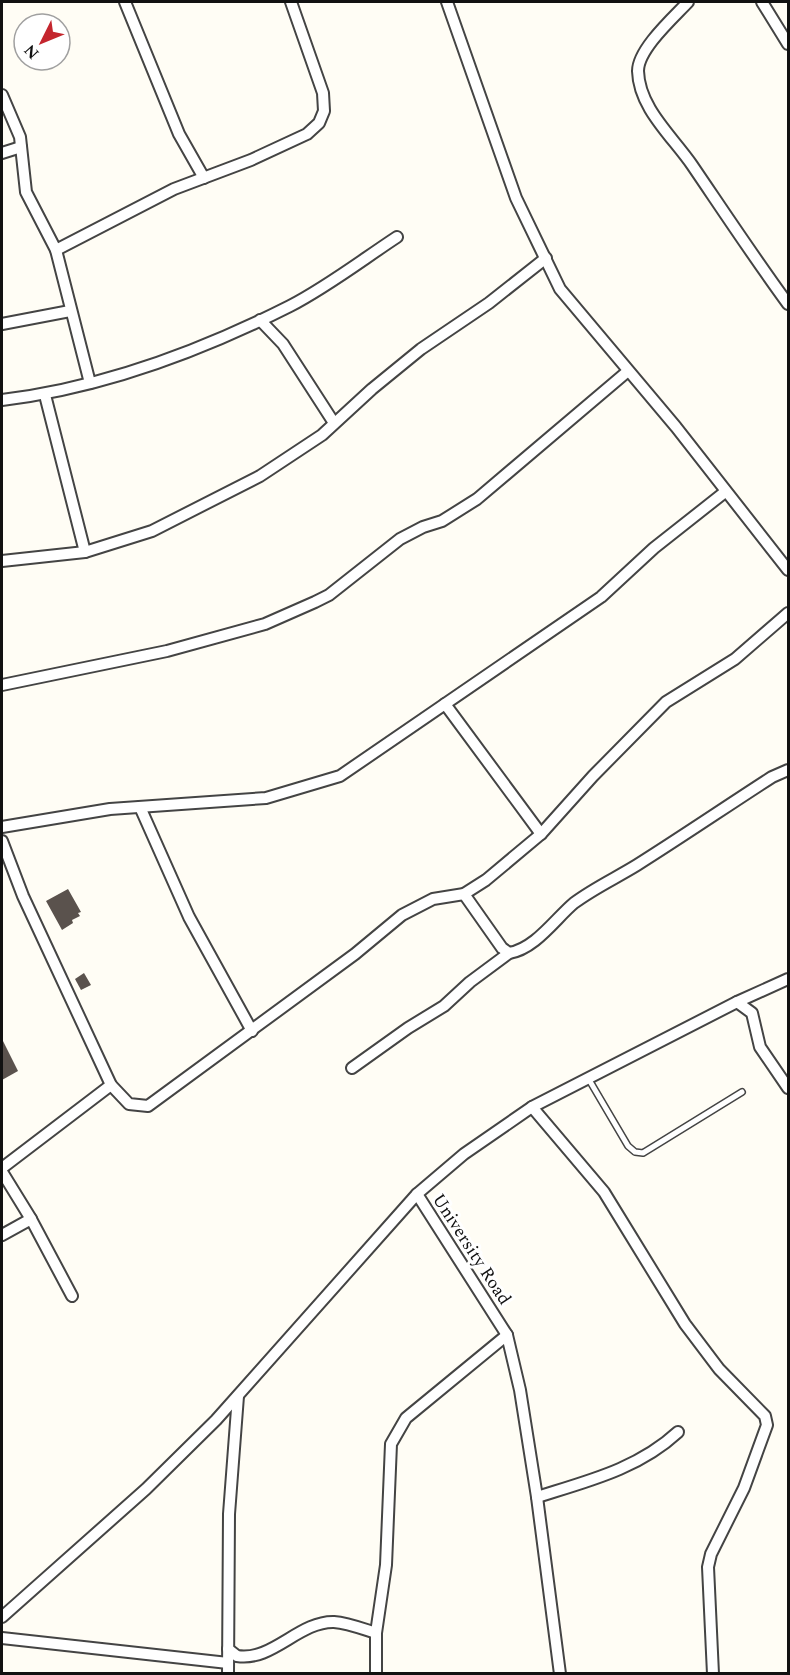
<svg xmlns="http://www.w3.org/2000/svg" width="790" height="1675" font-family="Spectral,serif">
<rect width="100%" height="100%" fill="#fffdf5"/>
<g fill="#5a524d">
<polygon points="68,889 81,912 78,913 80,916 72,920 73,923 62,930 46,901"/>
<polygon points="84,973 91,985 81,990 75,979"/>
<polygon points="2,1039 18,1071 2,1080"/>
</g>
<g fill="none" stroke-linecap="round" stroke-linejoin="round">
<defs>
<polyline id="service" points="588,1078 628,1146 635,1152 643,1153 742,1092"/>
<g id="minor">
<polyline points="125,2 179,134 204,178"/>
<polyline points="447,2 516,198 560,289 676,427 788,570"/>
<path d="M688,2C674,17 638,49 638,71C639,108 672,136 692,165C724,212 755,259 788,304"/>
<polyline points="762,2 788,44"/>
<polyline points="2,95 20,137 26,192 56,250 90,383"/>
<polyline points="2,153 21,147"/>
<polyline points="56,250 174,189 251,160 307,134 319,123 324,111 323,93 291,2"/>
<polyline points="260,320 283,344 334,423"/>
<polyline points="2,324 70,311"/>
<polyline points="45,395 85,552"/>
<path d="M2,400C103,388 199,352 290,306C327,287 362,260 397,237"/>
<polyline points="2,561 85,552 152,531 260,476 322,435 372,389 421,349 489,303 546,258"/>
<polyline points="2,685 167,651 265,624 315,602 329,595 400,539 423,527 442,521 477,499 628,371"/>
<polyline points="445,704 541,834"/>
<polyline points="140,807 189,917 252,1031"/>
<polyline points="2,827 110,809 266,798 340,776 601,597 654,548 725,492"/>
<polyline points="2,841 23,896 111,1085 129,1104 148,1106 355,954 402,915 433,899 464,894 486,880 541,834 593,776 666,702 735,659 788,613"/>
<polyline points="464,894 502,948 509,953"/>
<polyline points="737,1002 752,1013 760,1047 788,1088"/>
<path d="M352,1068L408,1028L444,1006L470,982L509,953C535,949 555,919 574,903C594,888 616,878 637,865C683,836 727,806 772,777L788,770"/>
<polyline points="532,1107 604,1192 685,1324 719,1369 765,1416 767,1425 744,1488 711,1554 708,1567 713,1674"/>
<polyline points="2,1168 111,1085"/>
<polyline points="2,1172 31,1219 72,1296"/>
<polyline points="2,1235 31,1219"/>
<path d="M537,1497C588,1481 638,1469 678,1432"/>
<polyline points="2,1617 146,1489 216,1420 417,1194"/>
<polyline points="2,1638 228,1663"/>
<path d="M228,1649L237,1656C272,1662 299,1621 334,1622C348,1623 363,1629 376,1633"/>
<polyline points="228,1674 229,1514 238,1396"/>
<polyline points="376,1674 376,1633 386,1565 391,1444 406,1418 507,1335"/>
<polyline points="560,1674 537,1497 520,1390 507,1335 417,1194 464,1154 532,1107 737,1002 788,979"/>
</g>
</defs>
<use href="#service" stroke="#444" stroke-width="8"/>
<use href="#minor" stroke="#444" stroke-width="14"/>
<use href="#service" stroke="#fff" stroke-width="5"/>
<use href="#minor" stroke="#fff" stroke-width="10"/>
</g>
<g text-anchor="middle" stroke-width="6" stroke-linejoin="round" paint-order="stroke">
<g font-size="18" fill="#111" stroke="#fff">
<text transform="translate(472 1249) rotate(57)" y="6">University Road</text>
</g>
</g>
<rect width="790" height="1675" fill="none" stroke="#111111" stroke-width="6"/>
<g transform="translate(42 42) rotate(227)"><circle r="28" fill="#ffffff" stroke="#a0a0a0" stroke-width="1.5"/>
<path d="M0-4.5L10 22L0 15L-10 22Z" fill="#c4262e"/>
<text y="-9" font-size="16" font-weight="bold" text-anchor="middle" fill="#111111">N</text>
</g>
</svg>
